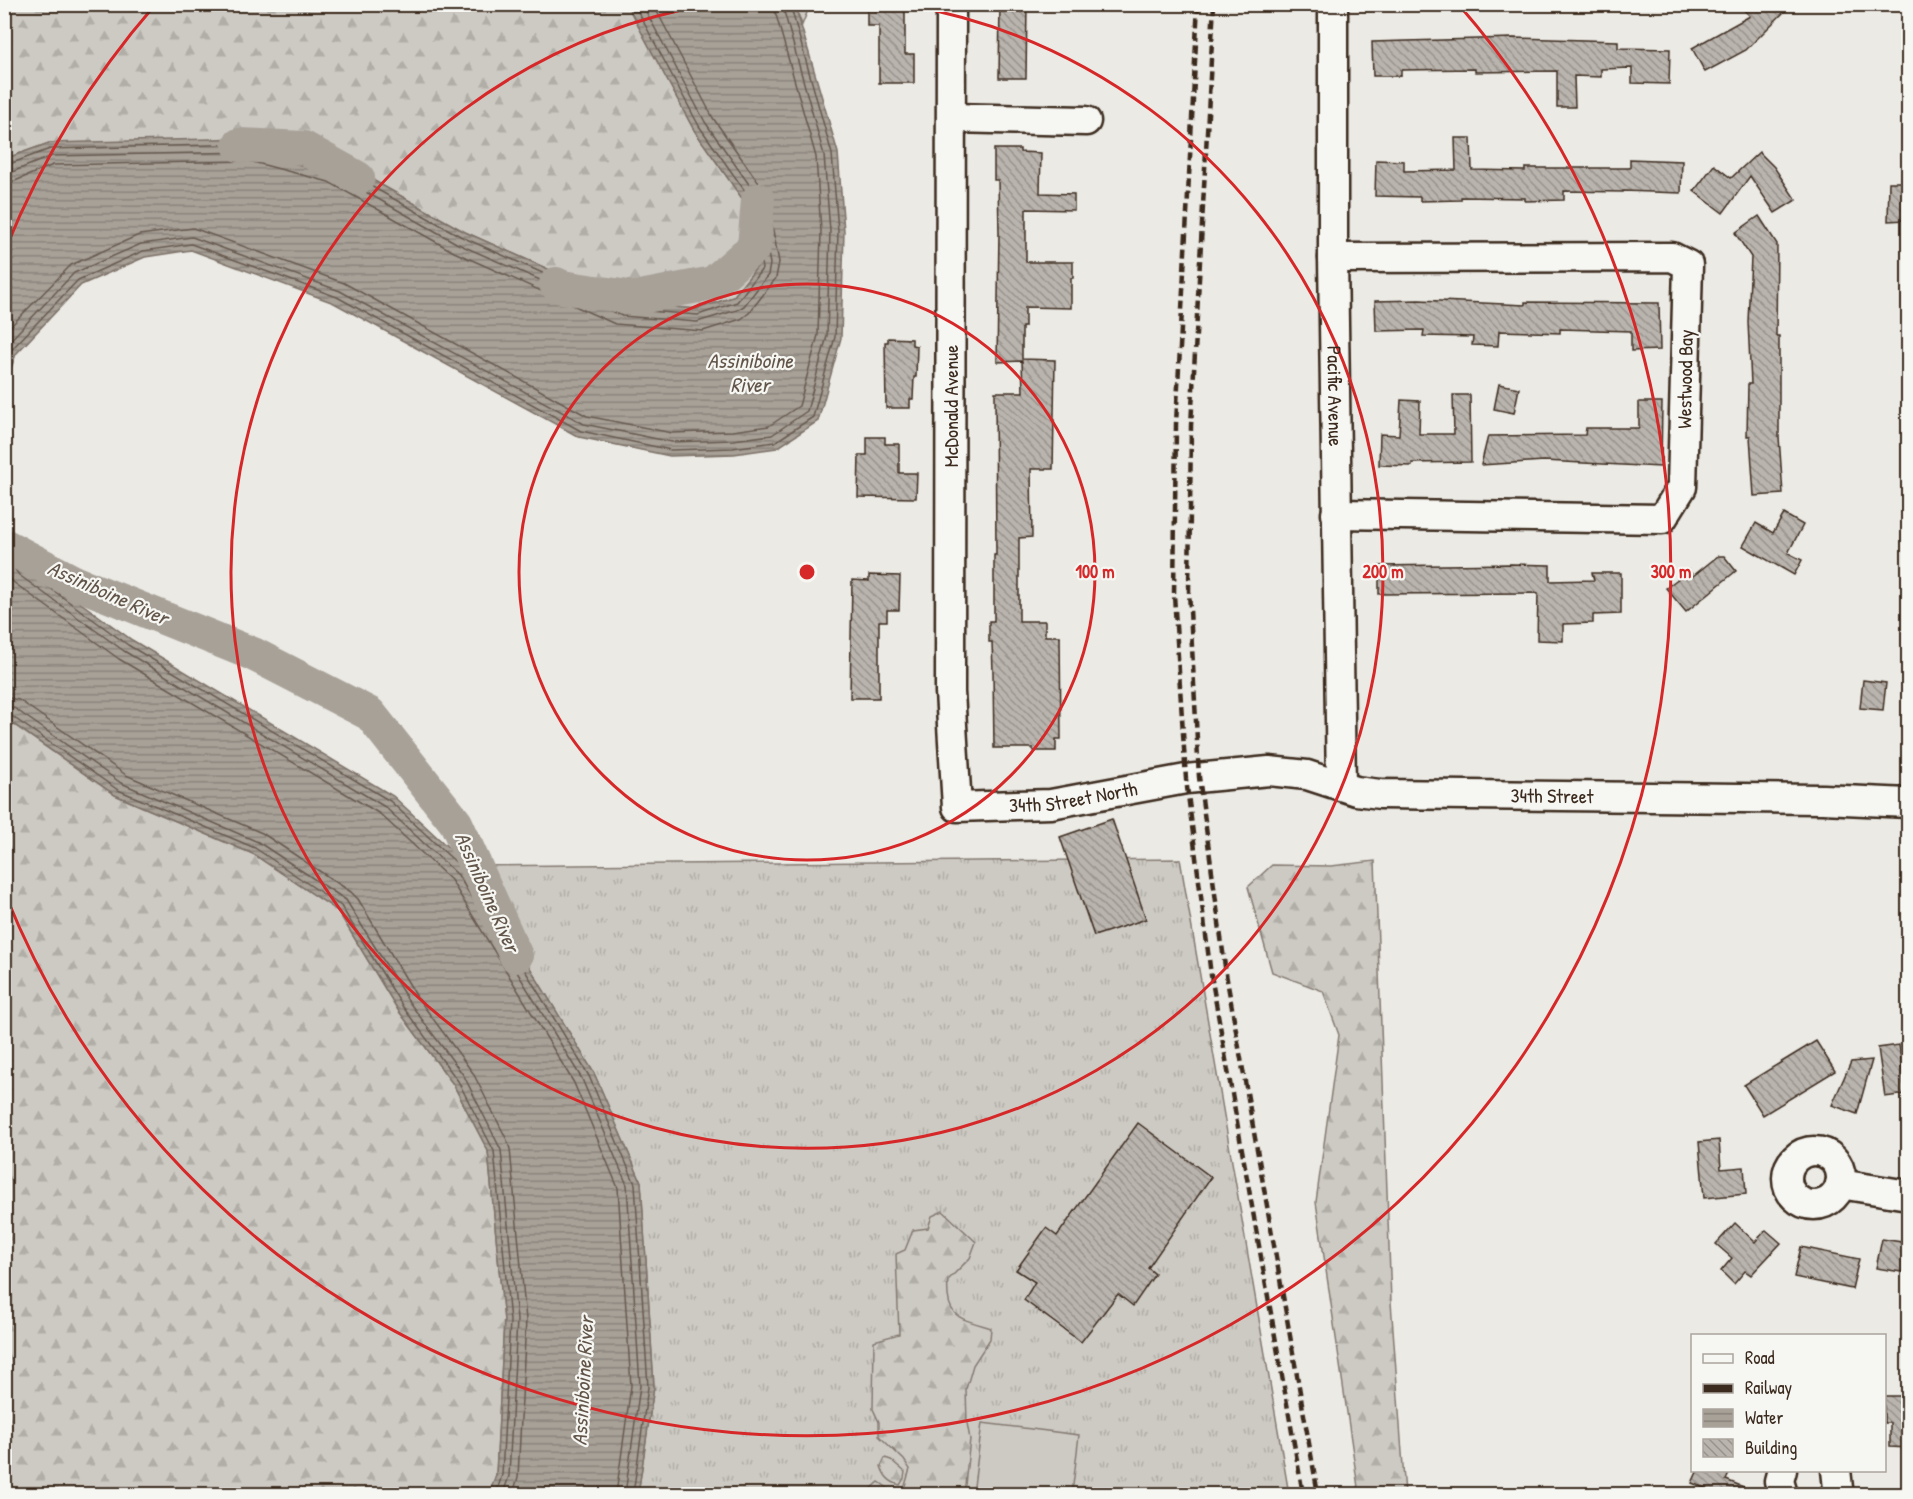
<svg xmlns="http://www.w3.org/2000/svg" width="1913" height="1499" font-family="'Patrick Hand',sans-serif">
<defs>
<pattern id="grass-tufts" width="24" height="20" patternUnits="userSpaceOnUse" patternTransform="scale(1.5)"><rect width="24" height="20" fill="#cdcac4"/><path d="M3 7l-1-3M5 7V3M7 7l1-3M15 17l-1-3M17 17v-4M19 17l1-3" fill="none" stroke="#b1aea8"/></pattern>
<pattern id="forest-firs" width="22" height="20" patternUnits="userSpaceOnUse" patternTransform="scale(1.5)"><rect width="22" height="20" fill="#cdcac4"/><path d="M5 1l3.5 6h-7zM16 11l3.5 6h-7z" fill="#b1aea8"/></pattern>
<pattern id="water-rules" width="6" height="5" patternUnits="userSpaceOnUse" patternTransform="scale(1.5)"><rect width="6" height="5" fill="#a8a198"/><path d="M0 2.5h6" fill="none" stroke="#8a837b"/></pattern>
<pattern id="building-back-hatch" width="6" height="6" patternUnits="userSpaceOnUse" patternTransform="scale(1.5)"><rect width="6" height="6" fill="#bab4ae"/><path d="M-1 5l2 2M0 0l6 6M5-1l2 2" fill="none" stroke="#98938d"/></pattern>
</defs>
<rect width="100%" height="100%" fill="#ebeae5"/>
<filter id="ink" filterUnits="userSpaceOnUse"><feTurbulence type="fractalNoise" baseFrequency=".0167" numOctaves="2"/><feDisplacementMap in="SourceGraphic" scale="12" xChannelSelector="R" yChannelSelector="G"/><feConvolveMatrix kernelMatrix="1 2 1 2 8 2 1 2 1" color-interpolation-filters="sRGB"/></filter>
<g filter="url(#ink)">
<polygon fill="url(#grass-tufts)" stroke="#847a71" stroke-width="1.5" points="1180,859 1289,1494 638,1494 654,1387 641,1182 594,1073 468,866"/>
<g fill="url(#forest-firs)" stroke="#847a71" stroke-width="1.5">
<polygon points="5,5 627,5 694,130 746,204 757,267 733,297 697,309 624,303 465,232 337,160 49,143 10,157 5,143"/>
<polygon points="795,5 810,5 802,25"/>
<polygon points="4,718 115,795 253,854 338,911 398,1010 453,1084 488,1151 504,1321 496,1475 489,1494 5,1494"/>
<polygon points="1375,861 1391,1302 1405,1494 1359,1494 1316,1202 1339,1035 1323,991 1272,972 1248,887 1272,865 1331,866"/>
<path d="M943,1211L976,1242L970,1258L948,1280C945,1318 959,1318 991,1328L990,1339L973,1365L966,1389L967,1423L970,1439L964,1494H871V1489L879,1482L895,1493L904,1489L910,1469L904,1460L879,1436V1422L873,1409L874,1341L899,1334L896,1254L905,1250L913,1230L928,1228L932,1216Z"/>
<path d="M885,1458L891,1460L905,1472L904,1478L900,1485C889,1482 884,1476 881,1466Z"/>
</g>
<polygon fill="#cdcac4" stroke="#847a71" stroke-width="1.5" points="982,1423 1079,1435 1072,1494 973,1494"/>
<g fill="url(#water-rules)" stroke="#7c7167" stroke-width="1.5">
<polygon points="627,5 795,5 838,153 844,231 841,338 818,421 777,448 734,454 670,456 579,437 334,303 191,250 145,257 81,285 16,354 5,385 5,162 10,157 49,143 252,138 337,160 465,232 624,303 697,309 733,297 757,267 746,204 694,130"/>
<polygon points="4,530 27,564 132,640 393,796 468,866 594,1073 641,1182 654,1387 638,1494 489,1494 496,1475 504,1321 488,1151 453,1084 398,1010 338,911 253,854 115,795 5,718"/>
</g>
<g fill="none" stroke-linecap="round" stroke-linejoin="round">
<g stroke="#675a4f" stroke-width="1.5">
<polyline points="4,166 50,149 251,144 335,166 462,237 623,309 698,315 737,302 762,269 752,201 699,126 634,4"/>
<polyline points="4,173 12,172 52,156 250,152 332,173 458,244 622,316 697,322 737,310 744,306 768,275 770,264 758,197 705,122 642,4"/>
<polyline points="4,182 15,181 53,165 249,161 329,182 454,252 615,324 703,331 741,319 749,313 776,278 779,262 766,193 713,118 653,4"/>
<polyline points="4,333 71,265 139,235 193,228 344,283 587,416 672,433 732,431 769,426 799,406 818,335 821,231 816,157 773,4"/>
<polyline points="4,347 74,273 141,244 192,237 340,291 584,424 672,442 733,440 772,435 807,411 827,336 830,231 824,155 782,4"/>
<polyline points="4,368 12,349 78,280 143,251 191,244 337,297 581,431 671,450 733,448 775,442 813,417 835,337 838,231 832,154 790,4"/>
<polyline points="4,541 24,569 128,645 390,801 464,870 589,1076 635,1184 648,1387 633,1494"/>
<polyline points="4,554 19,575 124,651 385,807 458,875 582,1079 627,1185 640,1386 625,1494"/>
<polyline points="4,571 13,582 119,659 380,814 451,880 574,1083 618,1188 631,1386 616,1494"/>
<polyline points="4,697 19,700 126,775 262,833 351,892 358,899 417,997 473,1073 507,1140 510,1149 526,1320 518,1477 513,1494"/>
<polyline points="4,706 14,708 121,783 258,842 346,900 409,1002 464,1076 501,1150 517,1320 509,1476 503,1494"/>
<polyline points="4,713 10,715 118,790 255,848 341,906 403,1007 458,1081 494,1151 510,1321 502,1475 496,1494"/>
</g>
<g stroke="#a8a198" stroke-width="34">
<polyline points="239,145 304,148 358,178"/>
<polyline points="556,284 562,287 635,298 713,283 754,247 758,200"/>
<polyline points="4,545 74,582 253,654 370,714 456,823 516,956"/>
</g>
</g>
<g fill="url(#building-back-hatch)" stroke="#3b2a1e" stroke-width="1.5">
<polygon points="867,4 905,4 905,54 914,54 914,83 879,83 879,26 867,26"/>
<polygon points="1000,4 1027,4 1026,78 999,78"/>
<polygon points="1738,4 1792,4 1746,50 1705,72 1692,48 1750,16"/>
<polygon points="1513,38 1618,41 1618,48 1670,49 1669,84 1632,83 1632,68 1601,69 1601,77 1574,76 1575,107 1557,107 1557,71 1475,72 1475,69 1401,70 1401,76 1373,76 1372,42"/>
<polygon points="1455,138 1471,138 1472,170 1525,171 1525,168 1630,168 1630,159 1682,161 1681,193 1623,191 1623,192 1564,191 1564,200 1525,201 1525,198 1461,197 1461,200 1420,201 1420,197 1375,196 1376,160 1404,161 1404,171 1456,170"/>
<polygon points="994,149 1020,149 1020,152 1041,153 1040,193 1074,194 1074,210 1026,209 1026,262 1073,262 1073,278 1071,278 1071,308 1025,307 1025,327 1022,327 1022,359 1055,360 1053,469 1031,469 1032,537 1019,538 1019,621 1045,621 1045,636 1060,636 1061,739 1056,739 1056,751 1033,751 1033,748 994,748 993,672 992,642 989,642 989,621 994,621 994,555 996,555 995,392 1023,392 1022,361 997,362 999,233 998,180 994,180"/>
<polygon points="1759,152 1774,167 1796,200 1775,213 1750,176 1723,213 1694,191 1714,165 1731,178"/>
<polygon points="1889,182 1907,182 1906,220 1888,221"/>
<polygon points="1759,216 1777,244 1776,336 1779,336 1779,437 1783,494 1754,496 1750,436 1747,436 1748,384 1751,384 1748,322 1751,257 1735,233"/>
<polygon points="1419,300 1525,305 1525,302 1659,303 1660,350 1631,351 1631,331 1560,329 1560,333 1499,331 1498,346 1472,345 1473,337 1423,336 1424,330 1376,331 1375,301"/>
<polygon points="888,338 912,339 912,345 917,346 916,377 914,377 913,399 910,399 910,408 886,408 885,342 888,342"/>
<polygon points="1499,384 1519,388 1514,413 1494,409"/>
<polygon points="1453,395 1470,395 1471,462 1412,463 1412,466 1379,465 1380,434 1399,435 1401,400 1420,401 1419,434 1454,434"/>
<polygon points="1639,402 1662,402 1661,467 1544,461 1481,465 1488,436 1585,435 1586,428 1639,428"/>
<polygon points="867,437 885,437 885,444 899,444 899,473 917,473 916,498 858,497 859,455 867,455"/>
<polygon points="1784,514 1803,525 1788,553 1802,560 1794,575 1743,546 1756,523 1773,533"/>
<polygon points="1718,556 1724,556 1736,571 1686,612 1666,588 1689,570 1693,576"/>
<polygon points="1511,564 1550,565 1550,581 1594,580 1592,573 1621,573 1621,614 1593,615 1593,623 1563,624 1563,641 1537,640 1538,593 1379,594 1379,566"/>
<polygon points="869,575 900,576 899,610 887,610 887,621 879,621 879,698 850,698 852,580 869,581"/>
<polygon points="1863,680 1886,683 1883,710 1860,708"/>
<polygon points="1112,819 1146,919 1094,936 1060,837"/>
<polygon points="1816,1041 1835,1071 1763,1115 1744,1085"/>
<polygon points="1899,1045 1906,1094 1885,1097 1878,1048"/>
<polygon points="1872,1060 1857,1114 1832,1105 1851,1062"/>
<polygon points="1138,1123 1211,1177 1148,1268 1155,1274 1133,1306 1118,1294 1081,1342 1024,1300 1035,1282 1016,1270 1046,1228 1057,1236"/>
<polygon points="1719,1140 1721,1169 1744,1167 1746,1194 1704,1198 1699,1142"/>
<polygon points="1735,1223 1755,1242 1766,1230 1781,1243 1751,1275 1745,1271 1734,1284 1721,1271 1732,1258 1716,1244"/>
<polygon points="1882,1239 1908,1243 1908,1273 1876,1268"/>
<polygon points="1801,1247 1859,1259 1852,1289 1794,1277"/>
<polygon points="1884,1396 1908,1396 1908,1448 1890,1447 1890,1423 1884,1423"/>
<polygon points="1698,1470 1731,1470 1726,1480 1761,1494 1711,1494 1712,1491 1692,1483"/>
</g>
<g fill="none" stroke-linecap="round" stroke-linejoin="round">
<defs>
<g id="minor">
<path id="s1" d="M951,4L950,692L957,807L1051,804L1186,779L1269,771L1307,775L1356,791L1380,794L1823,799L1908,803"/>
<path id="s2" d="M1333,4V258L1341,786"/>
<polyline points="952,118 1086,121"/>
<polyline points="1333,258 1672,257 1688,265 1682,487 1662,519 1336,514"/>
<circle cx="1814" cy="1178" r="27"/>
<polyline points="1840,1184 1908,1195"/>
<polyline points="1782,1470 1779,1481 1783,1494"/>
<polyline points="1835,1494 1838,1488 1836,1470"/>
</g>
</defs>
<use href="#minor" stroke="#3b2a1e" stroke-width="33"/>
<use href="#minor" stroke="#f6f6f2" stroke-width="28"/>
<g stroke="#3b2a1e" stroke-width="4.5" stroke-dasharray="9 4.5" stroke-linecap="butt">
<polyline points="1198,4 1176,424 1174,595 1186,779 1211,975 1303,1494"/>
<polyline points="1214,4 1191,426 1189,591 1199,777 1226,974 1318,1494"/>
</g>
</g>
</g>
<g fill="none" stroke="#d62828" stroke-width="3">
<circle cx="807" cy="572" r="288"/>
<path d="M907 5A576 576 0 1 1 707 5"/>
<path d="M6 248A864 864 0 0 1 155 5M1459 5A864 864 0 1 1 6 896"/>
</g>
<g text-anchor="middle" stroke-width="4.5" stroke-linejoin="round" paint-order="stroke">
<g font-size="20" fill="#3b2a1e" stroke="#f6f6f2">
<text transform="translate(1685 379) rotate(-89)" y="7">Westwood Bay</text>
<text dy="7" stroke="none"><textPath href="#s2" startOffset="392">Pacific Avenue</textPath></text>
<text transform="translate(951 406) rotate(-90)" y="7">McDonald Avenue</text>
<text dy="7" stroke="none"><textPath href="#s1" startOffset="920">34th Street North</textPath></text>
<text dy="7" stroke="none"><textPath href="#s1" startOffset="1404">34th Street</textPath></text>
</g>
<g font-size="21" font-style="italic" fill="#615449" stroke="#f6f6f2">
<text x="750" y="368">Assiniboine<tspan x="750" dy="24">River</tspan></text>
<text transform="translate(108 593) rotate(24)" y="7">Assiniboine River</text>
<text transform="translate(487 892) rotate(66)" y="7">Assiniboine River</text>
<text transform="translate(583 1381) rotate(-87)" y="7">Assiniboine River</text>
</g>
</g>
<circle cx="807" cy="572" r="9" fill="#d62828" stroke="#f6f6f2" stroke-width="3"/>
<g font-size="18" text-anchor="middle" font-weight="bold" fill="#d62828" stroke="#f6f6f2" stroke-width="4.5" stroke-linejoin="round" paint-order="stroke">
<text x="1095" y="578">100 m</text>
<text x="1383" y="578">200 m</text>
<text x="1671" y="578">300 m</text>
</g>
<rect width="1913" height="1499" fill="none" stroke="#f6f6f2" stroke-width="24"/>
<rect x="12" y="12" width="1889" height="1475" fill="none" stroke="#3b2a1e" stroke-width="2" filter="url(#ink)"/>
<rect x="1691" y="1334" width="195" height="138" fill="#f6f6f2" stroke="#aba49d" stroke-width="1.5"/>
<rect x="1703" y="1354" width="30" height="9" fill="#f6f6f2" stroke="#aba49d" stroke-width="1.5"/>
<text x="1745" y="1364" font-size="18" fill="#3b2a1e">Road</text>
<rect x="1703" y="1384" width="30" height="9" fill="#3b2a1e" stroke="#aba49d" stroke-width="1.5"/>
<text x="1745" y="1394" font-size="18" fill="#3b2a1e">Railway</text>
<rect x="1703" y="1409" width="30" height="18" fill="url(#water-rules)" stroke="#aba49d" stroke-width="1.5"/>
<text x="1745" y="1424" font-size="18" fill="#3b2a1e">Water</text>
<rect x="1703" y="1439" width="30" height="18" fill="url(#building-back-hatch)" stroke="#aba49d" stroke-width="1.5"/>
<text x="1745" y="1454" font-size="18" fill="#3b2a1e">Building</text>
</svg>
